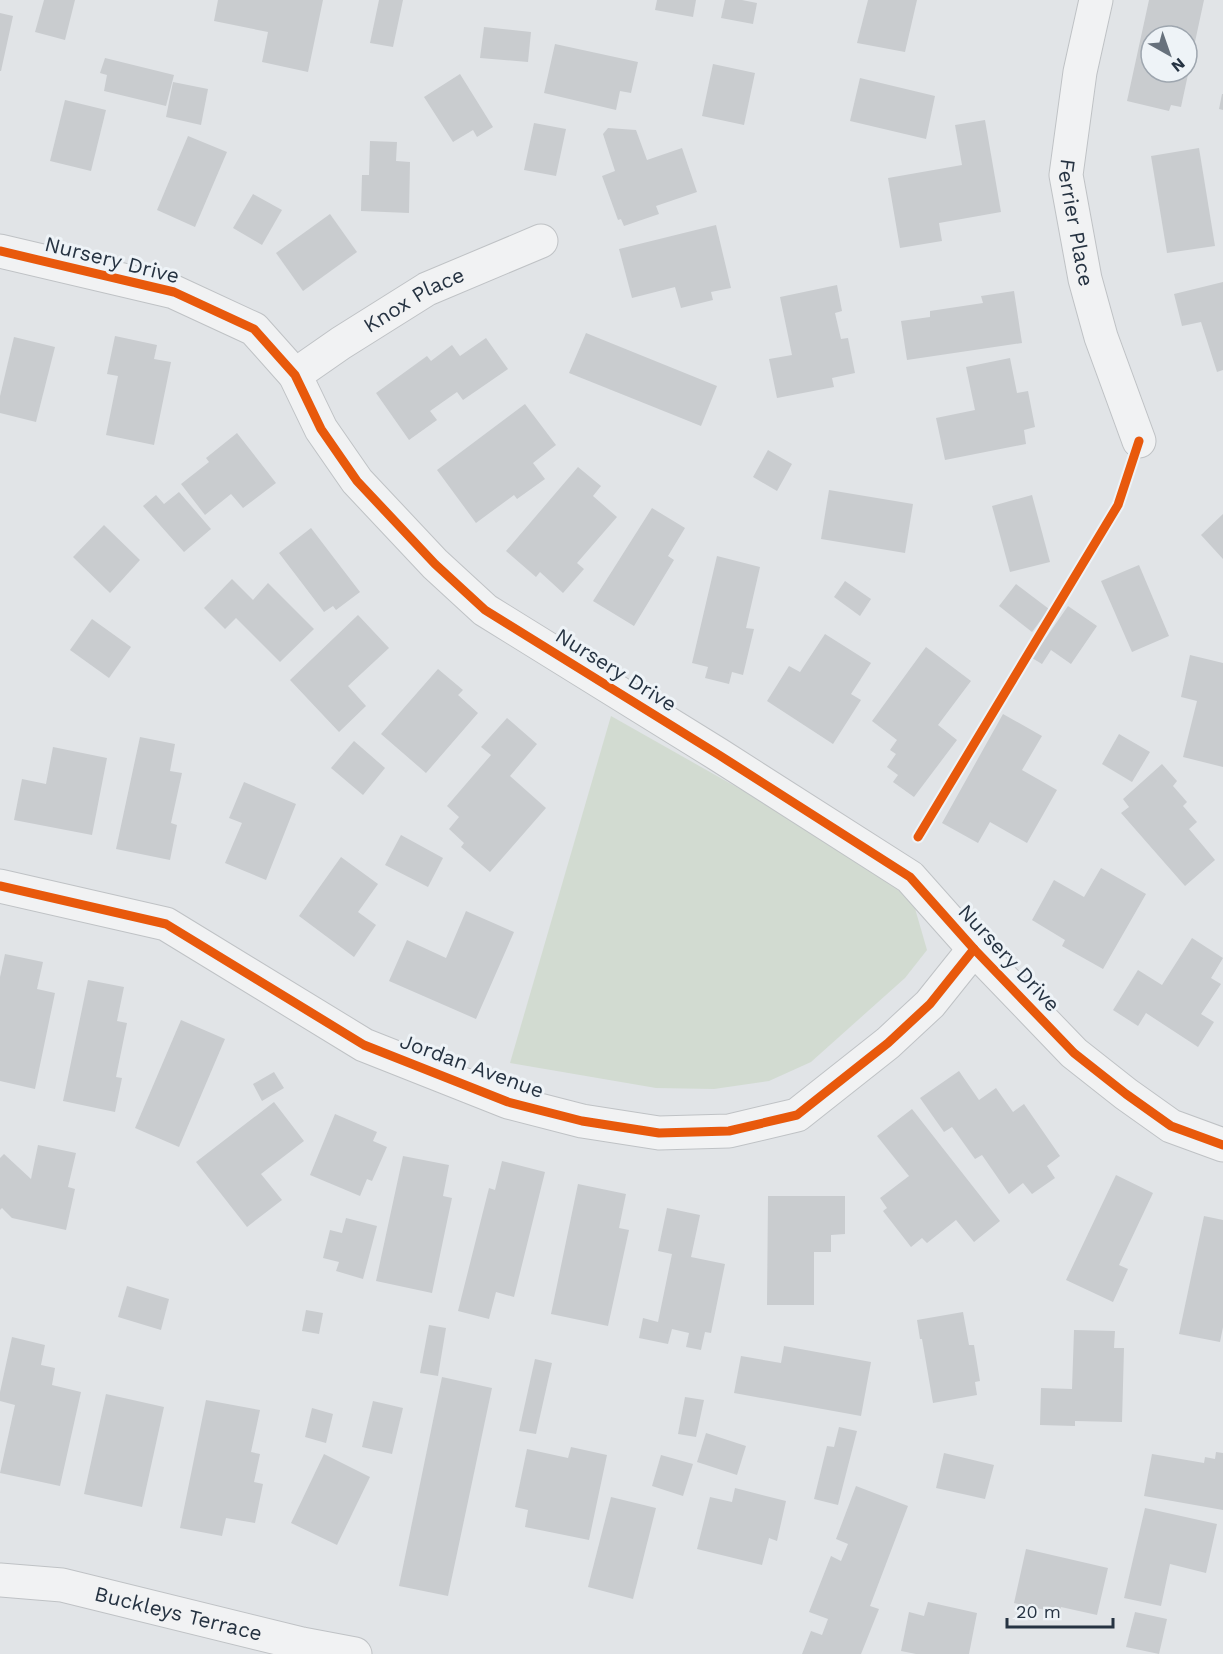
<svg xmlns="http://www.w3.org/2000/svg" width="1223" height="1654" font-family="'Work Sans',sans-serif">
<rect width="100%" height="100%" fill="#e1e4e7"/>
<polygon fill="#d2dbd1" points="611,716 823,836 896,888 914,905 927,950 905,978 811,1062 769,1081 714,1089 656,1088 510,1063"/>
<g fill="#c9cccf" fill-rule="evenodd">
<polygon points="44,0 75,0 65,40 35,32"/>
<polygon points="218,0 323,0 308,72 262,62 268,32 214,21"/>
<polygon points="379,0 403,0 393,47 370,43"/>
<polygon points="657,0 696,0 693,17 655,10"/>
<polygon points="725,0 742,0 757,3 753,24 721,18"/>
<polygon points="868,0 917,0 905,52 857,43"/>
<path d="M1149,0H1204L1181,107L1171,105L1169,111L1127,101ZM1151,36H1187V72H1151Z"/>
<polygon points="0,13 13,16 1,71 0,71"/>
<polygon points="484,27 531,32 528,62 480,58"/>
<polygon points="555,44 638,62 631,93 620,91 616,110 544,93"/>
<polygon points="105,58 174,75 166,106 104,91 107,75 100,73"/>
<polygon points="713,64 755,73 744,125 702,116"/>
<polygon points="460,74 493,127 477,137 473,130 453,142 424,97"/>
<polygon points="860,78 935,96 926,139 850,121"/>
<polygon points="173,82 208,89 201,125 166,117"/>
<polygon points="1222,94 1223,94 1223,110 1219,109"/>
<polygon points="65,100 106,110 91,171 50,161"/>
<polygon points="985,120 1001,212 939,223 942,241 900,248 888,178 962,165 955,125"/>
<polygon points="534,123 566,129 556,176 524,170"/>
<polygon points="608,128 636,130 647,160 682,148 697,192 656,206 659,214 624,226 621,219 618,220 602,176 615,171 603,134"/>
<polygon points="188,136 227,152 195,227 157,210"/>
<polygon points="370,141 397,142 396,161 410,162 409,213 361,211 362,175 369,175"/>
<polygon points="1199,148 1215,246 1167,253 1151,156"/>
<polygon points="253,194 282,210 262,245 233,228"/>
<polygon points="330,214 357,252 303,291 276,253"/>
<polygon points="716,225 731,288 711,292 713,300 681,308 675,287 632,298 619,249"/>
<polygon points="1223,282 1223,370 1217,372 1201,322 1182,326 1174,294"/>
<polygon points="837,285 842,311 835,313 841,339 848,338 855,373 832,378 834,387 777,398 769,359 792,355 780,297"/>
<polygon points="1014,291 1022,343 907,360 901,321 930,317 930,311 983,303 981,296"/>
<polygon points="586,333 717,386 701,426 569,373"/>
<polygon points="115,336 157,345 154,359 171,362 154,445 106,435 118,376 107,374"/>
<polygon points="14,337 55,347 36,422 0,413 0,396"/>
<polygon points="486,338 508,369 463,400 457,392 430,411 437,420 409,440 376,393 427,356 431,361 452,345 460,356"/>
<polygon points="1010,358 1017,393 1028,391 1035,427 1024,430 1026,444 945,460 936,418 975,410 966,367"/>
<polygon points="525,404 556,445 533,463 545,479 517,499 514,495 476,523 437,470"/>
<polygon points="237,433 276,483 243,508 231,494 205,515 181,484 209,462 206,458"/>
<polygon points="768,450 792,464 777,491 753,477"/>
<polygon points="578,467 601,486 593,496 617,517 577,563 584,569 563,593 540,572 536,577 506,551"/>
<polygon points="829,490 913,504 905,553 821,539"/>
<polygon points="179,492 211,529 184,552 143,506 156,495 164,504"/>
<polygon points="1032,495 1050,562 1010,572 992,506"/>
<polygon points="652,508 685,528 668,556 674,560 634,626 593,601"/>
<polygon points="1223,514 1223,559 1201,535"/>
<polygon points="104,525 140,560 110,593 73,557"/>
<polygon points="311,528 360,592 336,610 333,606 324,612 279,553"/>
<polygon points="717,556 760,567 746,628 754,629 743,675 732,672 729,684 705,678 708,667 692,663"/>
<polygon points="1139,565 1169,636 1132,652 1101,581"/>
<polygon points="232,579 253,600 268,583 314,629 280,662 236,618 225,629 204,608"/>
<polygon points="845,581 871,599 860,616 834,597"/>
<polygon points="1016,584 1049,609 1032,632 999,606"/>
<polygon points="1068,606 1097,626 1071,664 1051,650 1042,664 1032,658"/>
<polygon points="358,615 389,648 348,686 366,706 339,732 290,680"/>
<polygon points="92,619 131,647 109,678 70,650"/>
<polygon points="825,634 871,663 851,694 861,700 833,744 767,701 789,666 800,672"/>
<polygon points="926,647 971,681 938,725 957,740 914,797 893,782 898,775 887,767 896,754 890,750 897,740 872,721"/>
<polygon points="1190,655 1223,663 1223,767 1183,757 1197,701 1181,697"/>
<polygon points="438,669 463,690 458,695 478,713 426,773 381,734"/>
<polygon points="1003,714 1042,736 1022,770 1057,790 1027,843 990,822 978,843 942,823"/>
<polygon points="507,718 537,744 510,776 546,808 490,872 461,847 464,843 449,829 459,817 447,806 491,755 481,747"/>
<polygon points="1119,734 1150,752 1132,782 1102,764"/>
<polygon points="140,737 175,744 170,771 182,773 171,823 177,825 170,860 116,849"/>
<polygon points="354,741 385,768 363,795 331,768"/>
<polygon points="53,747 107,758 92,835 14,820 22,779 46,784"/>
<polygon points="1162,764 1177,781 1173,786 1187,802 1183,806 1197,822 1189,829 1215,860 1185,886 1121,813 1129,807 1123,799"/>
<polygon points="244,782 296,804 266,880 225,863 242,823 229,818"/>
<polygon points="401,835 443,858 428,887 385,865"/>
<polygon points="341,857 378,884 358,912 376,925 354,957 299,916"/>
<polygon points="1101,868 1146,894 1103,969 1062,946 1065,940 1032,920 1054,880 1084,897"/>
<polygon points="466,911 514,932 476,1019 389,981 407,940 446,958"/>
<polygon points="1192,938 1223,958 1211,978 1221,984 1201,1014 1214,1022 1198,1047 1146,1013 1138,1026 1113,1010 1138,970 1162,985"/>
<polygon points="5,954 43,962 37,989 55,993 35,1089 0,1081 0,977"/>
<polygon points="88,980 124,987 117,1021 127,1023 116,1077 122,1078 115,1112 63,1101"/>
<polygon points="181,1020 225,1039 179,1147 135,1128"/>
<polygon points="959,1071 979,1100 996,1088 1013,1112 1024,1104 1060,1156 1047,1166 1055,1178 1032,1194 1023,1183 1009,1194 982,1155 975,1159 952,1127 944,1132 920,1098"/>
<polygon points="274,1072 284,1088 262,1101 253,1084"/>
<polygon points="274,1102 304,1141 261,1174 282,1200 247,1227 196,1162"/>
<polygon points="912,1109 1000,1221 974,1242 956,1220 927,1243 922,1238 911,1247 883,1211 887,1208 880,1198 909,1176 877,1136"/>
<polygon points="335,1114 377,1132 373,1141 387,1147 372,1181 367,1179 360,1196 310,1175"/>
<polygon points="38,1145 76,1153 68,1187 75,1189 66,1230 12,1218 2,1208 0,1210 0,1158 4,1154 31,1179"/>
<polygon points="403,1156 449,1165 443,1196 452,1198 432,1293 376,1281"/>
<polygon points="502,1161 545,1172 514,1297 496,1292 489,1319 458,1311 489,1188 495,1190"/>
<polygon points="1116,1175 1153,1193 1119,1265 1128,1269 1113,1302 1066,1280"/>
<polygon points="578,1184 626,1194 619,1228 629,1230 608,1326 551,1314"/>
<polygon points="768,1196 845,1196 845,1234 831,1235 831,1252 814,1252 814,1305 767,1305"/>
<polygon points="667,1208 700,1215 691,1257 725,1264 711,1333 705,1332 701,1350 686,1347 689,1333 672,1329 668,1344 639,1338 643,1318 658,1322 672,1254 658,1251"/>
<polygon points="1204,1216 1223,1220 1223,1327 1220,1342 1179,1334"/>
<polygon points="346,1218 377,1226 363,1279 336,1271 339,1262 323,1258 330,1230 342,1233"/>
<polygon points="127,1286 169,1299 161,1330 118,1317"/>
<polygon points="306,1310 323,1313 319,1334 302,1331"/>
<polygon points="963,1312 969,1345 974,1345 980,1381 975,1382 977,1395 933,1403 922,1339 920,1339 917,1320"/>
<polygon points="429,1325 446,1328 438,1376 420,1373"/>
<polygon points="1074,1330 1115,1331 1114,1348 1124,1348 1122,1422 1075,1421 1075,1426 1040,1425 1041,1388 1072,1389"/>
<polygon points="12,1337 45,1345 41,1365 55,1368 52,1385 81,1392 60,1486 0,1473 15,1405 0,1401 0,1392"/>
<polygon points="784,1346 871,1362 861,1416 734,1393 741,1356 781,1363"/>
<polygon points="535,1359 552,1363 536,1434 519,1431"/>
<polygon points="442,1377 492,1388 448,1596 399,1586"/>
<polygon points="106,1394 164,1407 142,1507 84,1494"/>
<polygon points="685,1397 704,1400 696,1437 678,1434"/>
<polygon points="206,1400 260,1410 251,1452 260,1454 254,1482 263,1484 255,1523 226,1518 222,1536 180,1528"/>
<polygon points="373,1401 403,1408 392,1454 362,1447"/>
<polygon points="312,1408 333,1414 326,1443 305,1437"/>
<polygon points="839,1427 857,1431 838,1505 814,1499 827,1446 834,1447"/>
<polygon points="706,1433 746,1446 737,1475 697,1462"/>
<polygon points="571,1447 607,1455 589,1540 525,1527 528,1510 515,1507 527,1449 568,1458"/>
<polygon points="1216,1452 1223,1453 1223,1510 1144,1496 1152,1454 1204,1463 1205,1457 1215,1459"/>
<polygon points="944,1453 994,1465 985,1499 936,1488"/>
<polygon points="324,1454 370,1477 337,1545 291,1523"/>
<polygon points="661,1455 693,1464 683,1496 652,1486"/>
<polygon points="856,1486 908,1506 870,1606 879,1609 861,1654 802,1654 811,1631 822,1635 828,1619 809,1612 831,1556 841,1561 848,1544 836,1539"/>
<polygon points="735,1488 786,1501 777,1541 769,1538 762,1565 697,1549 710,1497 732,1502"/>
<polygon points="611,1497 656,1508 633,1599 588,1587"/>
<polygon points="1145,1508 1217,1524 1206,1573 1170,1564 1161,1606 1124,1598"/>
<polygon points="1026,1549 1108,1568 1097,1615 1061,1607 1059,1613 1014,1603"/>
<polygon points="928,1602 977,1613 969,1654 916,1654 901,1651 909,1612 924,1616"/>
<polygon points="1135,1612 1167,1619 1159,1654 1126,1647"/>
</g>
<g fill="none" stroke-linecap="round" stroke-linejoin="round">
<defs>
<g id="minor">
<path id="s1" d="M1096,0L1080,72L1066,175L1085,279L1101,337L1139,441"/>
<polyline points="0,251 174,292 254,329 295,375 321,429 357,481 435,564 485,610 719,755 910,877 974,949 1074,1053 1126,1094 1171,1126 1223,1145"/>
<path id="s2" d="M295,375L341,343L427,289L541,241"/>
<polyline points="0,886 166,924 364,1045 508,1102 582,1121 659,1133 729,1131 797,1115 888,1043 930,1004 974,949"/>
<path id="s3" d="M0,1580L62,1585L302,1644L355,1654"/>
</g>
</defs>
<use href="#minor" stroke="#bfc2c5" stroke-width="35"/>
<use href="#minor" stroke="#f1f2f3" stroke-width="33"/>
<defs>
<g id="cycleway">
<polyline points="0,251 174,292 254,329 295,375 321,429 357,481 435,564 485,610 719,755 910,877 974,949 1074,1053 1126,1094 1171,1126 1223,1145"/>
<polyline points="918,837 1118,505 1139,441"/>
<polyline points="0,886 166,924 364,1045 508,1102 582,1121 659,1133 729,1131 797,1115 888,1043 930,1004 974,949"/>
</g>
</defs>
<use href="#cycleway" stroke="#eef3f7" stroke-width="13"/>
<use href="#cycleway" stroke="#e8590c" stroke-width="9"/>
</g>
<g text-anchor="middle" stroke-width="6" stroke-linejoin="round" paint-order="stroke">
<g font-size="21" fill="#263342" stroke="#eef3f7">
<text dy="7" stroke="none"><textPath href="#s1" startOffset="226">Ferrier Place</textPath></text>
<text transform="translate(112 260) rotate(14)" y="7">Nursery Drive</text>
<text dy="7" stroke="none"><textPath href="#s2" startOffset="141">Knox Place</textPath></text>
<text transform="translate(616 670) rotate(32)" y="7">Nursery Drive</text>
<text transform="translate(1009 958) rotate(47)" y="7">Nursery Drive</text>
<text transform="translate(472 1066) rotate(20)" y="7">Jordan Avenue</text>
<text dy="7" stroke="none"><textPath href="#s3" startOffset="182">Buckleys Terrace</textPath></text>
</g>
</g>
<g transform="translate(1169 54) rotate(140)"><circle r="28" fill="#eef3f7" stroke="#9ea6af" stroke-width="1.5"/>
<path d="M0-4.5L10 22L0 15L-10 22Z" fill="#67717c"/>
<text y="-9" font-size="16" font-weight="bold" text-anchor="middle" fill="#263342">N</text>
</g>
<path d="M1007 1618v9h106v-9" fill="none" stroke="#263342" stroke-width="3"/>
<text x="1016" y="1618" font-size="18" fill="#263342" stroke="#eef3f7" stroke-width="4.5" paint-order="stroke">20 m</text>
</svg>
